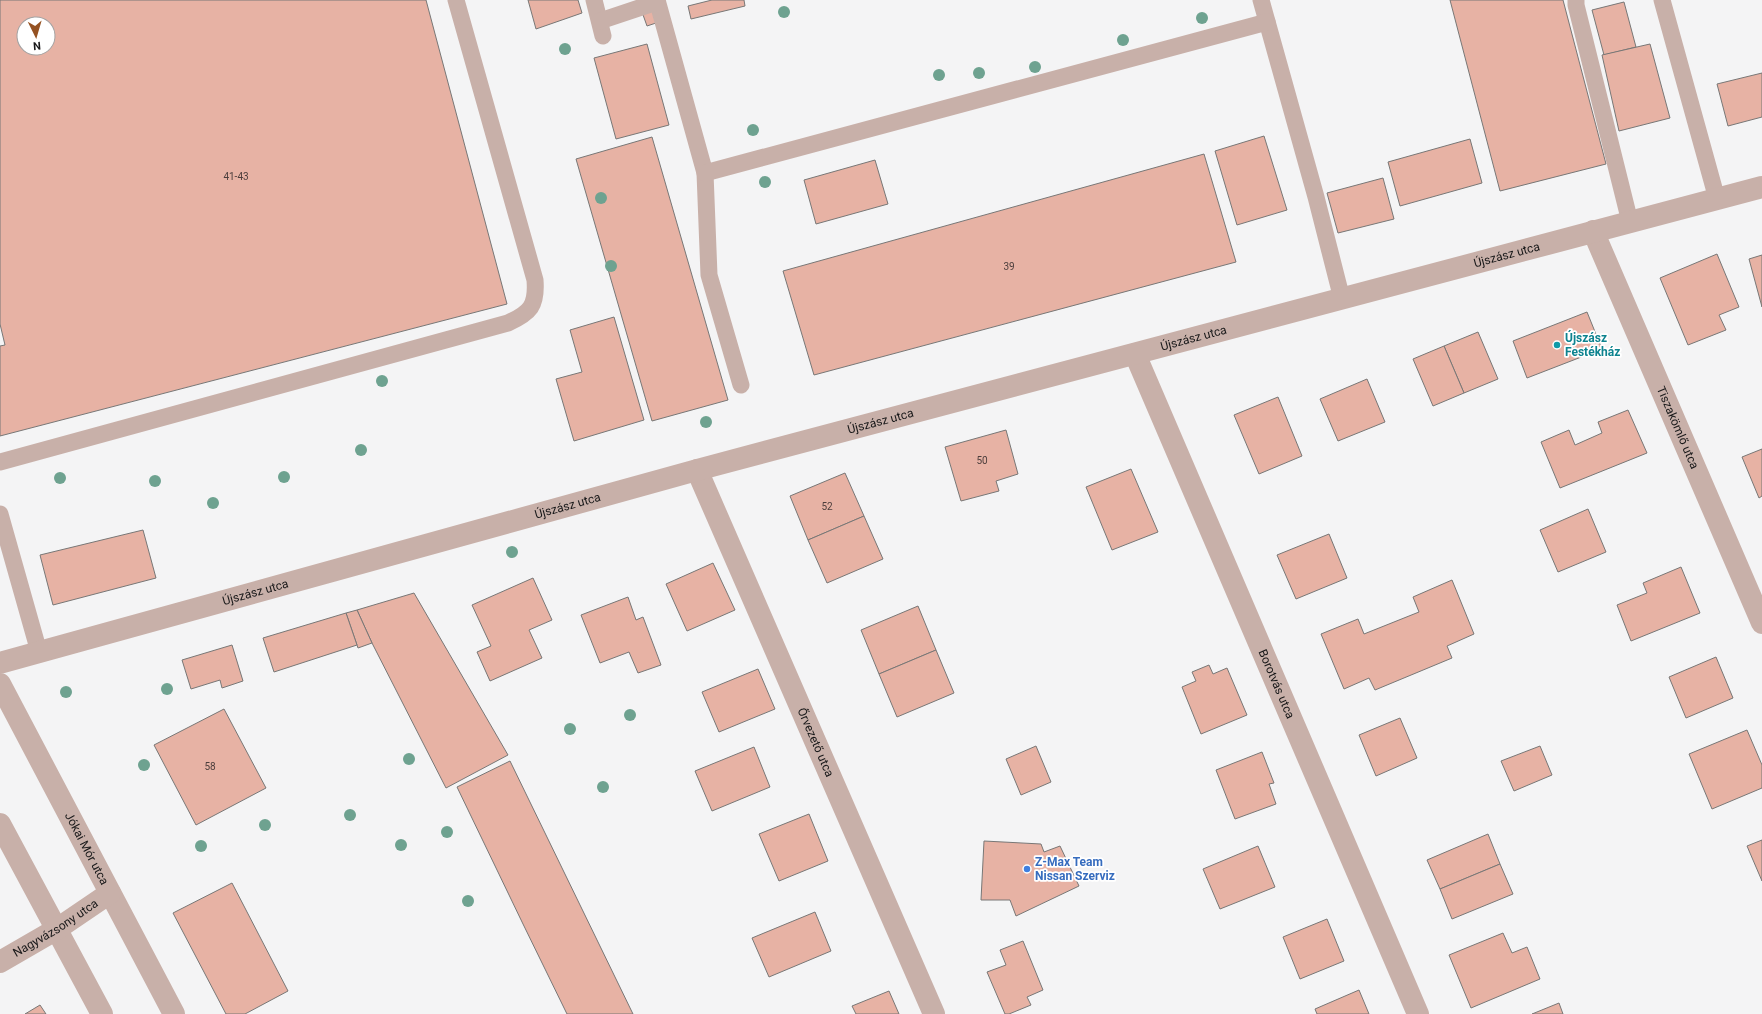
<svg xmlns="http://www.w3.org/2000/svg" width="1762" height="1014" font-family="Roboto,sans-serif">
<rect width="100%" height="100%" fill="#f4f4f5"/>
<g fill="#e7b2a4" stroke="#787776" fill-rule="evenodd">
<path d="M0,0H426L507,304L0,436V346L5,345L0,324ZM24,24H48V48H24Z"/>
<polygon points="528,0 578,0 582,13 536,29"/>
<polygon points="712,0 744,0 745,6 691,19 688,6"/>
<polygon points="1450,0 1563,0 1606,164 1500,191"/>
<polygon points="1624,2 1636,47 1604,55 1592,10"/>
<polygon points="652,9 656,23 647,26 642,12"/>
<polygon points="647,44 669,125 616,139 594,58"/>
<polygon points="1650,44 1670,118 1619,131 1602,55"/>
<polygon points="1762,73 1762,117 1728,126 1717,84"/>
<polygon points="1264,136 1287,210 1237,225 1215,151"/>
<polygon points="652,137 728,400 652,421 576,159"/>
<polygon points="1470,139 1482,183 1400,206 1388,162"/>
<polygon points="1204,154 1236,262 814,375 783,271"/>
<polygon points="875,160 888,204 816,224 804,180"/>
<polygon points="1383,178 1394,219 1338,233 1327,193"/>
<polygon points="1717,254 1739,307 1719,315 1726,330 1688,345 1660,278"/>
<polygon points="1762,255 1762,307 1749,259"/>
<polygon points="1587,312 1602,349 1527,378 1513,341"/>
<polygon points="614,317 644,420 574,441 556,379 582,372 570,330"/>
<polygon points="1478,332 1498,379 1464,393 1444,346"/>
<polygon points="1444,346 1464,393 1433,406 1413,359"/>
<polygon points="1367,379 1385,422 1338,441 1320,399"/>
<polygon points="1278,397 1302,456 1259,474 1234,415"/>
<polygon points="1628,410 1647,453 1560,488 1541,442 1569,430 1575,445 1602,433 1598,422"/>
<polygon points="1006,430 1018,474 996,481 999,491 961,501 945,447"/>
<polygon points="1762,449 1762,496 1759,498 1742,457"/>
<polygon points="1131,469 1158,532 1112,550 1086,487"/>
<polygon points="845,473 864,516 808,540 790,496"/>
<polygon points="1588,509 1606,552 1558,572 1540,530"/>
<polygon points="864,516 883,559 827,583 808,540"/>
<polygon points="143,530 156,578 53,605 40,555"/>
<polygon points="1329,534 1347,578 1296,599 1277,555"/>
<polygon points="713,563 735,610 687,631 666,584"/>
<polygon points="1681,567 1700,613 1631,641 1617,605 1647,593 1643,583"/>
<polygon points="533,578 552,620 529,630 542,658 490,681 477,652 491,646 472,605"/>
<polygon points="1452,580 1474,634 1447,646 1452,658 1375,690 1369,678 1344,689 1321,634 1358,619 1364,634 1419,612 1413,597"/>
<polygon points="414,593 508,755 446,788 372,643 357,610"/>
<polygon points="628,597 636,620 643,617 661,665 638,673 629,652 600,663 581,615"/>
<polygon points="918,606 936,650 879,674 861,630"/>
<polygon points="357,610 372,643 358,648 346,613"/>
<polygon points="346,613 357,645 274,672 263,638"/>
<polygon points="232,645 243,681 222,688 220,680 191,689 182,660"/>
<polygon points="936,650 954,693 897,717 879,674"/>
<polygon points="1716,657 1733,698 1686,718 1669,677"/>
<polygon points="1209,665 1213,674 1227,668 1247,715 1201,734 1182,687 1196,681 1192,672"/>
<polygon points="758,669 775,709 719,732 702,692"/>
<polygon points="224,709 266,788 196,825 154,745"/>
<polygon points="1400,718 1417,758 1376,776 1359,735"/>
<polygon points="1747,730 1762,765 1762,788 1712,809 1689,754"/>
<polygon points="1036,746 1051,782 1021,795 1006,759"/>
<polygon points="1540,746 1552,775 1514,791 1501,761"/>
<polygon points="754,747 770,787 712,811 695,771"/>
<polygon points="1262,752 1274,783 1269,784 1276,804 1235,819 1216,770"/>
<polygon points="510,761 633,1014 567,1014 523,924 457,787"/>
<polygon points="809,814 828,861 779,881 759,834"/>
<polygon points="1488,834 1500,864 1440,889 1427,860"/>
<polygon points="1762,840 1762,881 1747,846"/>
<polygon points="984,841 1041,844 1044,852 1060,846 1079,886 1016,916 1010,900 981,900"/>
<polygon points="1258,846 1275,887 1220,909 1203,869"/>
<polygon points="1500,864 1513,894 1452,919 1440,889"/>
<polygon points="232,883 288,991 245,1014 226,1014 173,913"/>
<polygon points="815,912 831,951 769,977 752,938"/>
<polygon points="1327,919 1344,961 1300,979 1283,937"/>
<polygon points="1503,933 1512,953 1527,947 1540,979 1471,1008 1449,955"/>
<polygon points="1023,941 1043,990 1027,997 1031,1005 1009,1014 1005,1014 987,972 1006,965 1000,950"/>
<polygon points="1359,990 1369,1014 1317,1014 1315,1009"/>
<polygon points="889,991 899,1014 856,1014 852,1006"/>
<polygon points="1559,1003 1563,1014 1532,1014"/>
<polygon points="40,1005 46,1014 25,1014"/>
</g>
<g fill="none" stroke-linecap="round" stroke-linejoin="round">
<g stroke="#c8b0a9" stroke-width="17">
<polyline points="594,0 603,36"/>
<polyline points="657,0 705,173 709,275 741,385"/>
<polyline points="1261,0 1316,197 1342,299"/>
<polyline points="1576,0 1576,5 1630,222"/>
<polyline points="1662,0 1717,199"/>
<polyline points="600,21 657,2"/>
<polyline points="705,173 1267,22"/>
<path d="M0,462L508,323C530,313 537,306 535,280L456,0"/>
<polyline points="0,514 39,652"/>
</g>
<g stroke="#c8b0a9" stroke-width="22">
<path id="s1" d="M1593,231L1762,623"/>
<path id="s2" d="M1135,354L1418,1014"/>
<path id="s3" d="M697,470L934,1014"/>
<path id="s4" d="M0,684L174,1014"/>
<polyline points="0,824 102,1014"/>
<path id="s5" d="M0,962L57,929L110,893"/>
</g>
<path stroke="#c8b0a9" stroke-width="22" id="s6" d="M0,663L697,470L1762,187"/>
</g>
<g fill="#6ea290">
<circle cx="784" cy="12" r="6"/>
<circle cx="1202" cy="18" r="6"/>
<circle cx="1123" cy="40" r="6"/>
<circle cx="565" cy="49" r="6"/>
<circle cx="1035" cy="67" r="6"/>
<circle cx="979" cy="73" r="6"/>
<circle cx="939" cy="75" r="6"/>
<circle cx="753" cy="130" r="6"/>
<circle cx="765" cy="182" r="6"/>
<circle cx="601" cy="198" r="6"/>
<circle cx="611" cy="266" r="6"/>
<circle cx="382" cy="381" r="6"/>
<circle cx="706" cy="422" r="6"/>
<circle cx="361" cy="450" r="6"/>
<circle cx="284" cy="477" r="6"/>
<circle cx="60" cy="478" r="6"/>
<circle cx="155" cy="481" r="6"/>
<circle cx="213" cy="503" r="6"/>
<circle cx="512" cy="552" r="6"/>
<circle cx="167" cy="689" r="6"/>
<circle cx="66" cy="692" r="6"/>
<circle cx="630" cy="715" r="6"/>
<circle cx="570" cy="729" r="6"/>
<circle cx="409" cy="759" r="6"/>
<circle cx="144" cy="765" r="6"/>
<circle cx="603" cy="787" r="6"/>
<circle cx="350" cy="815" r="6"/>
<circle cx="265" cy="825" r="6"/>
<circle cx="447" cy="832" r="6"/>
<circle cx="401" cy="845" r="6"/>
<circle cx="201" cy="846" r="6"/>
<circle cx="468" cy="901" r="6"/>
</g>
<circle fill="#0f9aa8" stroke="#fff" stroke-width="1.5" cx="1557" cy="345" r="4"/>
<circle fill="#3f7fe0" stroke="#fff" stroke-width="1.5" cx="1027" cy="869" r="4"/>
<g text-anchor="middle" stroke-width="3.5" stroke-linejoin="round" paint-order="stroke">
<g font-size="10" fill="#4c3e3c">
<text x="236" y="180">41-43</text>
<text x="1009" y="270">39</text>
<text x="982" y="464">50</text>
<text x="827" y="510">52</text>
<text x="210" y="770">58</text>
</g>
<g font-size="12" fill="#181819" stroke="#fff">
<text dy="4" stroke="none"><textPath href="#s6" startOffset="1561">Újszász utca</textPath></text>
<text dy="4" stroke="none"><textPath href="#s6" startOffset="1237">Újszász utca</textPath></text>
<text dy="4" stroke="none"><textPath href="#s6" startOffset="913">Újszász utca</textPath></text>
<text dy="4" stroke="none"><textPath href="#s1" startOffset="214">Tiszakömlő utca</textPath></text>
<text dy="4" stroke="none"><textPath href="#s6" startOffset="589">Újszász utca</textPath></text>
<text dy="4" stroke="none"><textPath href="#s6" startOffset="265">Újszász utca</textPath></text>
<text dy="4" stroke="none"><textPath href="#s2" startOffset="359">Borotvás utca</textPath></text>
<text dy="4" stroke="none"><textPath href="#s3" startOffset="297">Őrvezető utca</textPath></text>
<text dy="4" stroke="none"><textPath href="#s4" startOffset="186">Jókai Mór utca</textPath></text>
<text dy="4" stroke="none"><textPath href="#s5" startOffset="65">Nagyvázsony utca</textPath></text>
</g>
<g font-size="12" font-weight="bold" fill="#0d838f" stroke="#fff" text-anchor="start">
<text x="1565" y="342">Újszász<tspan x="1565" dy="14">Festékház</tspan></text>
</g>
<g font-size="12" font-weight="bold" fill="#366cbe" stroke="#fff" text-anchor="start">
<text x="1035" y="866">Z-Max Team<tspan x="1035" dy="14">Nissan Szerviz</tspan></text>
</g>
</g>
<g transform="translate(36 36) rotate(175)"><circle r="19" fill="#ffffff" stroke="#a3a3a3"/>
<path d="M0-3L7 15L0 10L-7 15Z" fill="#955222"/>
<text y="-6" font-size="11" font-weight="bold" text-anchor="middle" fill="#181819">N</text>
</g>
</svg>
